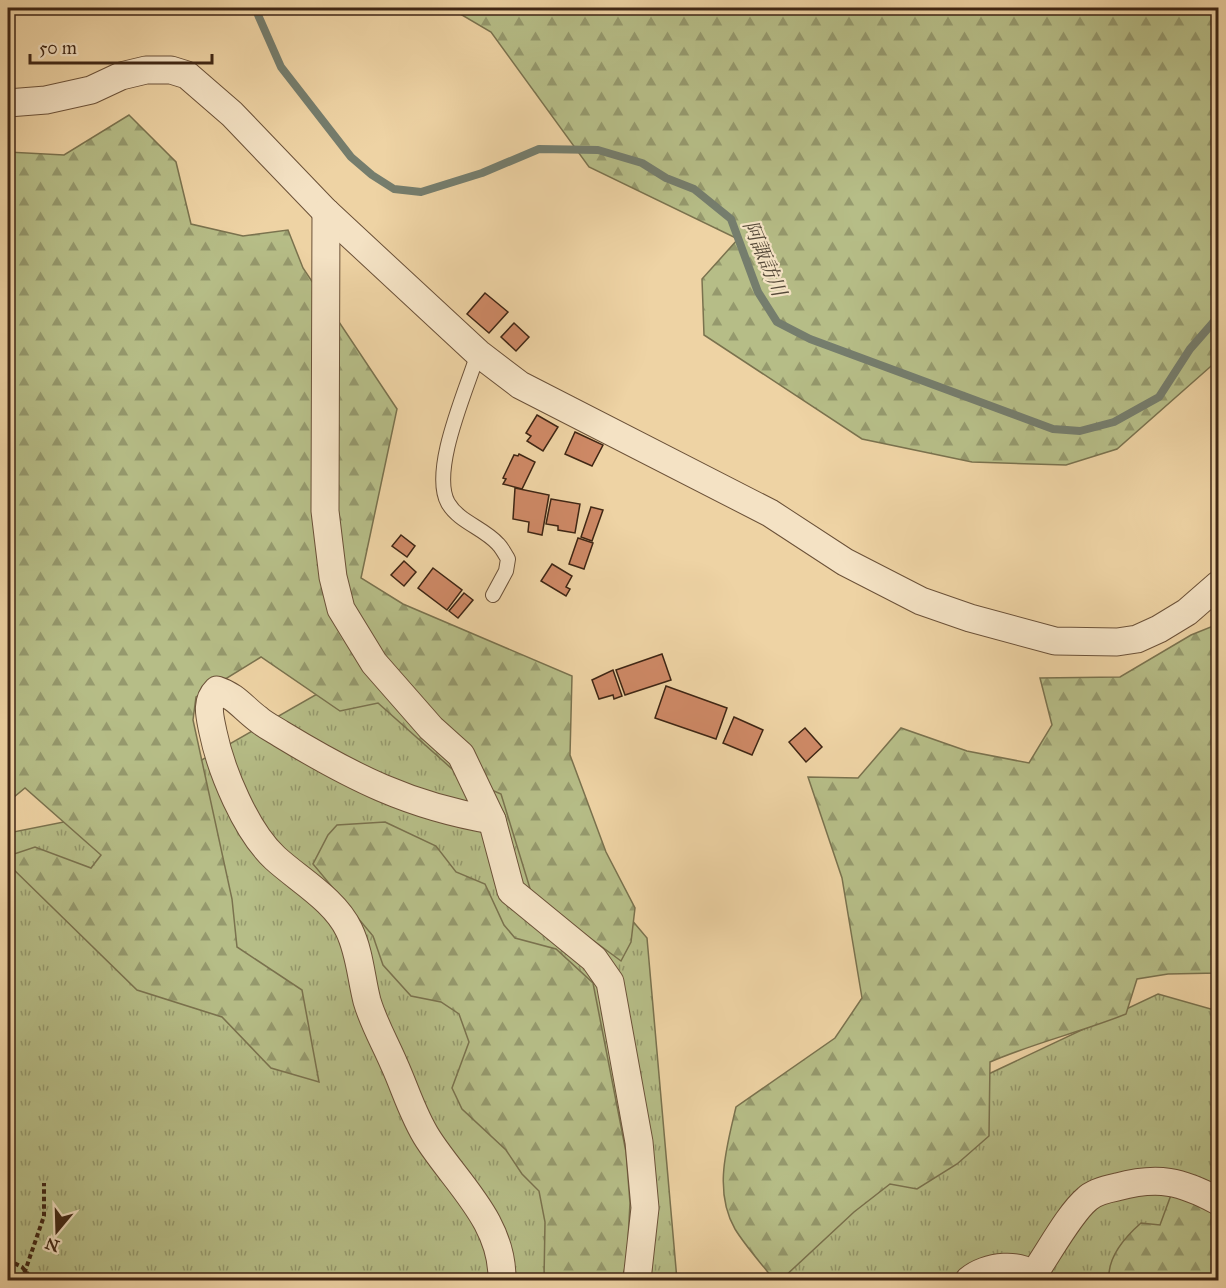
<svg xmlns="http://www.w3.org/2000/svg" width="1226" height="1288" font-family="'IM FELL Great Primer','Noto Serif JP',serif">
<defs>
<pattern id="grass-tufts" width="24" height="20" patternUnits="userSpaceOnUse" patternTransform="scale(1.5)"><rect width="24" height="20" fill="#b6bd87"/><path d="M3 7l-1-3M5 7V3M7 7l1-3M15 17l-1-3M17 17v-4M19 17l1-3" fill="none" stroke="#95996d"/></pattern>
<pattern id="forest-firs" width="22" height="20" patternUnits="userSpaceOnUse" patternTransform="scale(1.5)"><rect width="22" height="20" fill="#b6bd87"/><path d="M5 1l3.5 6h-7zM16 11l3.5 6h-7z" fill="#95996d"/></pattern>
</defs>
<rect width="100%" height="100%" fill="#eed3a4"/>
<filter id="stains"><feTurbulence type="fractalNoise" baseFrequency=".00333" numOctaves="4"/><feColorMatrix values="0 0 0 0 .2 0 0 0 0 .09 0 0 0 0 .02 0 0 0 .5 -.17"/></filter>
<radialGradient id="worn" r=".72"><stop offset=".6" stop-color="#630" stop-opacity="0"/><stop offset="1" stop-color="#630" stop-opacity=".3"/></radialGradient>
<g fill="url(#grass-tufts)" stroke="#7a724e" stroke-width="1.5">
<polygon points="401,646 647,938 677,1280 8,1280 8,833 109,813"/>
<polygon points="1158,994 1218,1011 1218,1280 765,1280 811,1222 944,1095"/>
</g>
<g fill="url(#forest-firs)" stroke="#7a724e" stroke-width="1.5">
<polygon points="450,8 1218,8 1218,360 1117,449 1066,465 972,462 862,439 704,335 702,279 738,239 589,167 491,32"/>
<polygon points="129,115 176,162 191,224 243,236 288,230 303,268 397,409 361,578 403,604 572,676 570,755 606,852 635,908 631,942 621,961 532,895 501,794 460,776 378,703 340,711 261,657 196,697 193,720 232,899 237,947 302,990 319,1082 271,1068 222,1017 137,990 8,864 8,856 35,847 91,868 101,855 25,788 8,802 8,152 64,155"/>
<path d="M1218,624V973L1168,974L1137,979L1126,1014C1081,1032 1034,1043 990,1062L989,1136L957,1164L917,1189L890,1184L854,1212L781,1280H774C762,1264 746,1247 735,1229C713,1191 727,1146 736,1107L835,1038L862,998L842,878L808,777L858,778L901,728L967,751L1029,763L1052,725L1040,678L1120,677L1191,635Z"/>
<polygon points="385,822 436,846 456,872 485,884 504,925 515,938 556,949 593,983 626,1152 630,1203 627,1259 622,1280 544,1280 545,1222 539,1191 522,1174 506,1150 462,1109 452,1088 469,1042 459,1014 441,1002 411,996 383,965 373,936 313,864 328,835 337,825"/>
<path d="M1171,1195L1207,1207L1218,1222V1280H1109C1107,1257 1125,1237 1141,1223L1160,1225Z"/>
</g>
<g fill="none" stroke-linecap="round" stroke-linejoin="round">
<polyline stroke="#757d6d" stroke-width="8" points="255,8 281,67 351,157 372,175 394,189 421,192 482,173 539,149 598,150 642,163 666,178 694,189 731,219 758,292 777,322 810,339 1053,429 1080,431 1114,422 1159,397 1190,349 1218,317"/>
</g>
<g fill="#ce8966" stroke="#3f2614" stroke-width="1.5">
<polygon points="485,293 508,312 489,333 467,314"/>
<polygon points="514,323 529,337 516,351 501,337"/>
<polygon points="537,415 558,427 543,451 527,441 531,436 526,433"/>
<polygon points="575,432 603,445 592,466 565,454"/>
<polygon points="519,454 535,462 522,489 503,484 506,479 503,478 514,455 518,456"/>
<polygon points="515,488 549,495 542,535 528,532 529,522 513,519"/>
<polygon points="551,499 580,504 575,533 558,530 558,526 546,524"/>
<polygon points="591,507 603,510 592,541 581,537"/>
<polygon points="401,535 415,546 407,557 392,546"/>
<polygon points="578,538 593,543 584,569 569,564"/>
<polygon points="404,561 416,572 404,586 391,575"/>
<polygon points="552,564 572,576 566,587 570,589 566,596 541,581"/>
<polygon points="433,568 462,590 447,610 418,588"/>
<polygon points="464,593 473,600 458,618 449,611"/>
<polygon points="662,654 671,680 625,695 616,670"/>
<polygon points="613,670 622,696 614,699 613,695 599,699 592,680"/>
<polygon points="666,686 727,708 716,739 655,718"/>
<polygon points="734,717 763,730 752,755 723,743"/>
<polygon points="805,728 822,747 806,762 789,742"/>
</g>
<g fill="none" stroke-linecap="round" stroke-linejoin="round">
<defs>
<path id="lane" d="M478,353C467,389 430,470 448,503C459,522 484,528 498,544C502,548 505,554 508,559L506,571L493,595"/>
<g id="street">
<polyline points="8,103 46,100 91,90 121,76 146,70 171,70 187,75 232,114 326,212 478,353 520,385 770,513 845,562 921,601 970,618 1055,641 1117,642 1137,639 1159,629 1187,612 1218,585"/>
<polyline points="326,212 325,511 333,577 341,609 374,663 431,728 461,755 492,820 511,891 594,959 610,982 639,1142 645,1208 637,1280"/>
<path d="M492,820C409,806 352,777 281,734C273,729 265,725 258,719C243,708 236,696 217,690C205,702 210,717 213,732C221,771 246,831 275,858C299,880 335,900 349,930C360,953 361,978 367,1001C373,1022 385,1043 394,1064C405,1088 413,1116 428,1139C457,1184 503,1222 502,1280"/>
<path d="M1033,1275C1048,1254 1069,1214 1087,1199C1094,1192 1107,1189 1117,1187C1158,1176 1181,1181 1218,1201"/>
<path d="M969,1280C985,1266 1023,1260 1038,1280"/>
</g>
</defs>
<use href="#lane" stroke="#6b5138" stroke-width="16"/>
<use href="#street" stroke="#6b5138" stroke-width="29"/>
<g stroke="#3f2614" stroke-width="4" stroke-dasharray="4.5 3" stroke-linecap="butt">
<polyline points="8,1260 22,1267 33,1280"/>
<polyline points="22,1280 44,1216 44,1183"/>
</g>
<use href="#lane" stroke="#f4e2c4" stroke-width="14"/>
<use href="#street" stroke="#f4e2c4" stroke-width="27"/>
</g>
<g text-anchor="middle" stroke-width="4.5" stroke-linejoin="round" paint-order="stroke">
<g font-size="20" font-style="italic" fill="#564a39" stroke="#f4e2c4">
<text transform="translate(765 258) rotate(67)" y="7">阿諏訪川</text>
</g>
</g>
<rect width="1226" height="1288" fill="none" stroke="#eed3a4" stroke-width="30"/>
<rect x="9" y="9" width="1208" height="1270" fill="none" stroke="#3f2614" stroke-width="3"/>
<rect x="15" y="15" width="1196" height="1258" fill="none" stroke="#3f2614" stroke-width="1.5"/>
<g transform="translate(57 1231) rotate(199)" stroke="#f4e2c4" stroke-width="4.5" paint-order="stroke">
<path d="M0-4.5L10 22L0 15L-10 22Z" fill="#3f2614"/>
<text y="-9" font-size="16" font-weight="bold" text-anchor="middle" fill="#3f2614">N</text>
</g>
<path d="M30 54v9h182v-9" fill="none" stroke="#3f2614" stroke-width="3"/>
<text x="39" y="54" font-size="18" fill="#3f2614" stroke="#f4e2c4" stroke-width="4.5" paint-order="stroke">50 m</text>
<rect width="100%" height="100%" filter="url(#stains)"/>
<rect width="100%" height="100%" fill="url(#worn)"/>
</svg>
